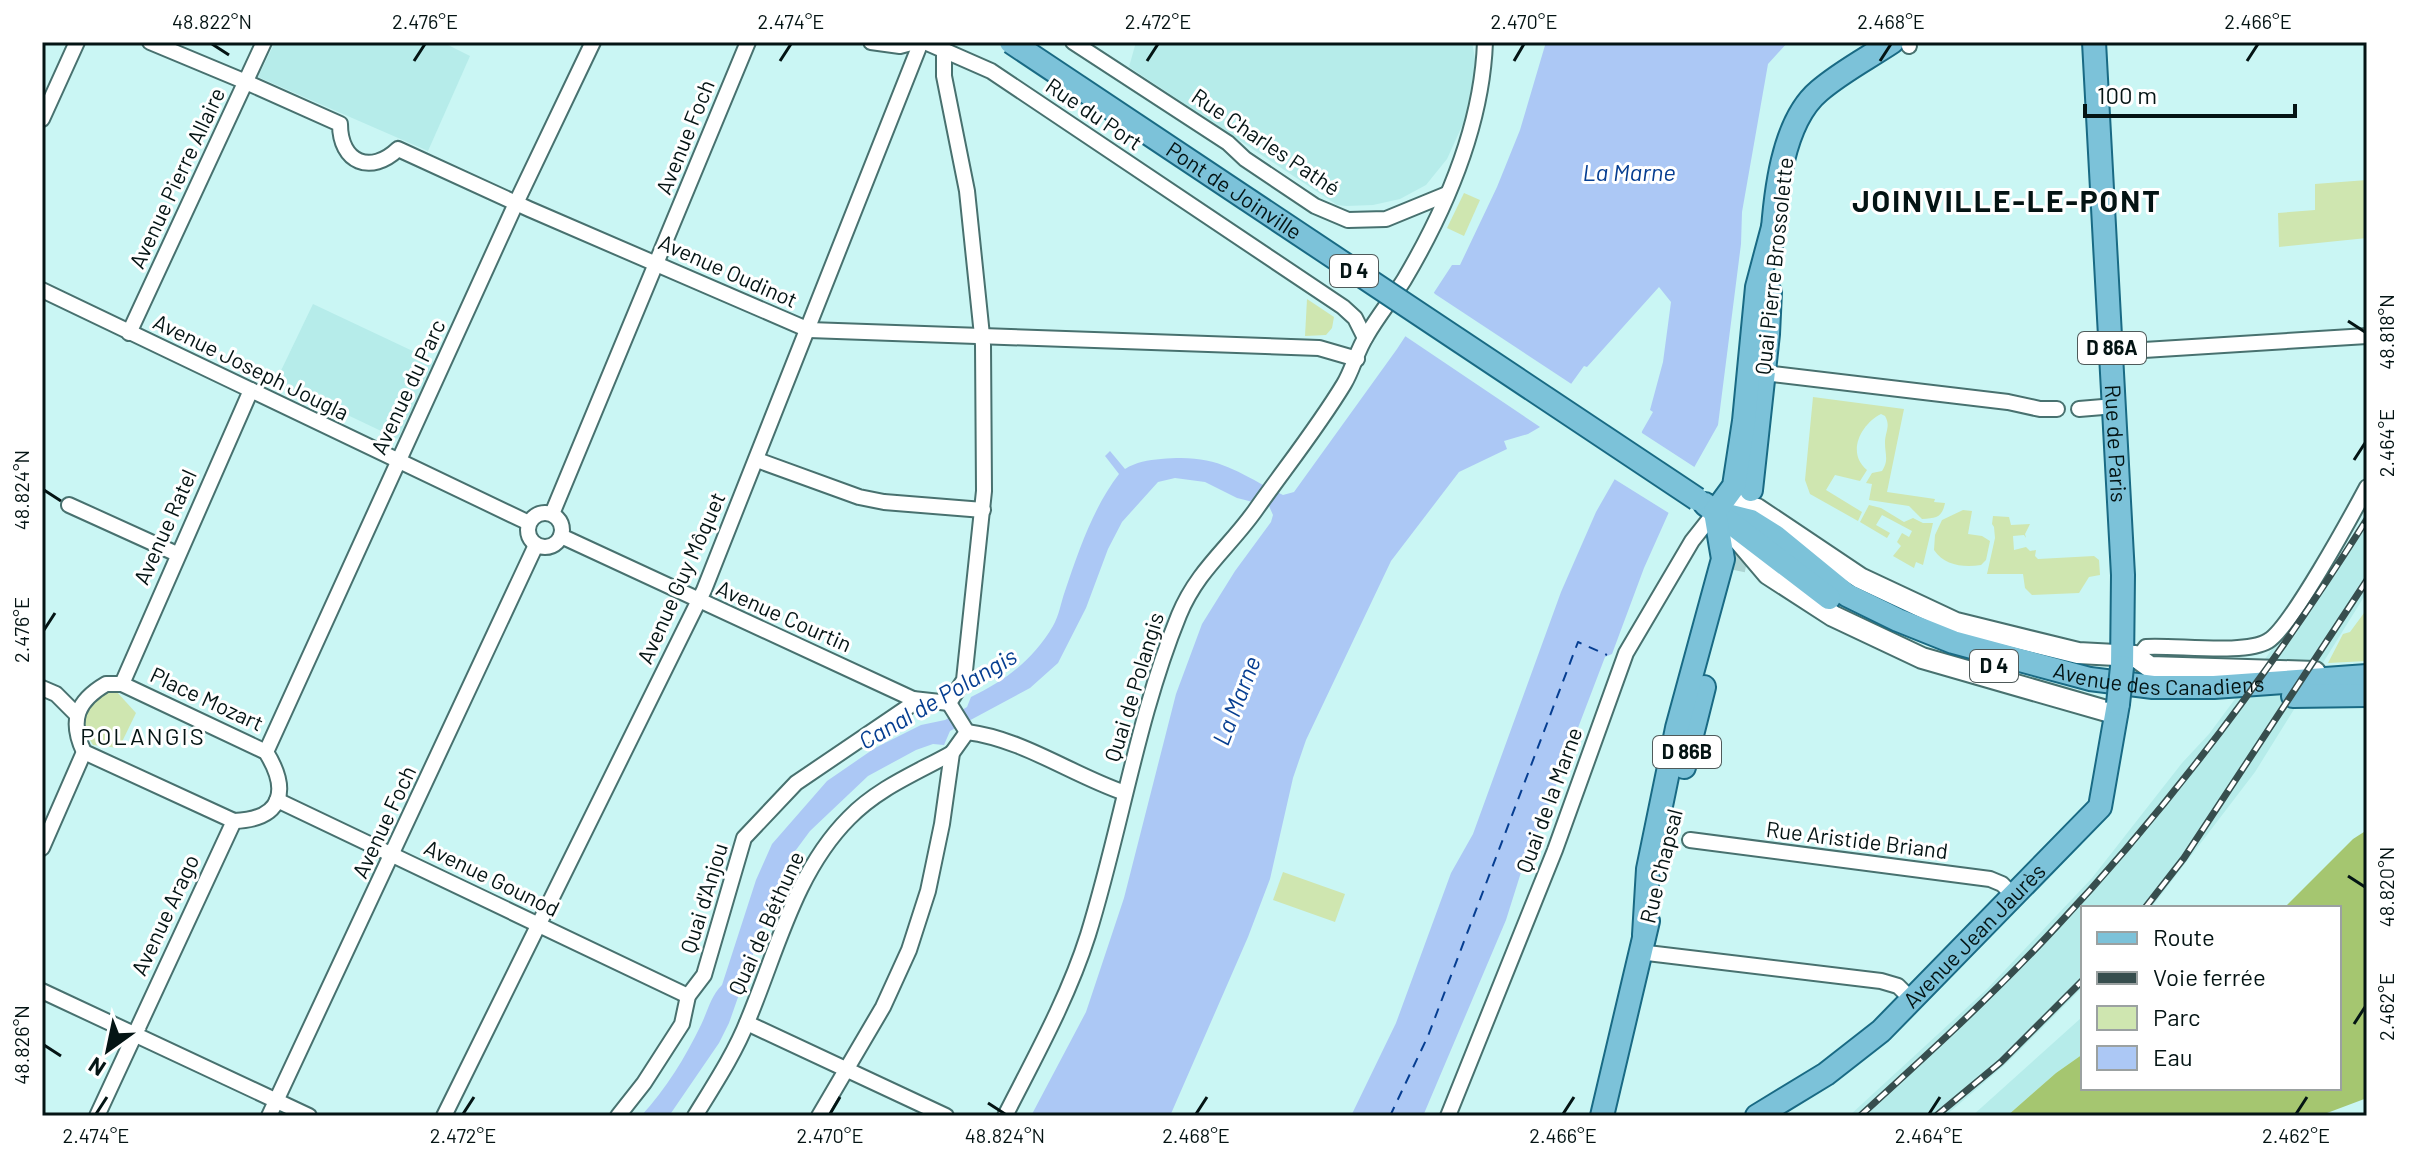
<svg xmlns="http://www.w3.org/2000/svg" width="2409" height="1158" font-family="Barlow,sans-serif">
<rect width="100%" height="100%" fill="#caf6f4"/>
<g fill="#b6ecea">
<polygon points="275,42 442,42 470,56 428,151 258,77"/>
<polygon points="1136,42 1472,42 1476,64 1467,115 1447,159 1426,185 1400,199 1373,205 1346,206 1337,205 1129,67"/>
<polygon points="313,304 436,362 398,439 276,381"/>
<polygon points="2367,511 2367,592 2255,772 2151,908 2083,908 2083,987 2007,1063 1945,1116 1849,1116 1987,989 2092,878 2182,763 2209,734 2267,656 2345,548"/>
<polygon points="2081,1018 2083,1021 2083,1054 2056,1073 2007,1116 1972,1116"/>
</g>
<g fill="#cfe6b0">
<polygon points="2367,180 2367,238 2279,247 2278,213 2315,210 2315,184"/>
<polygon points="1464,193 1480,200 1464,236 1447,228"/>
<polygon points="1307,299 1334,317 1332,328 1326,335 1305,336"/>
<path d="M1813,397L1904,409L1887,492L1935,499L1934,502L1945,503C1942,518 1936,518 1922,519L1909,506L1869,500L1872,484L1866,483L1872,473L1882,471C1889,460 1885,455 1885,443C1885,432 1891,426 1885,416L1881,414C1861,424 1846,453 1867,470L1860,481L1835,475L1826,490L1862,512L1858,521L1810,494L1805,480Z"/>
<polygon points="1869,505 1881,508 1904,522 1913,518 1923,523 1933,523 1923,565 1916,562 1914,568 1893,556 1901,546 1897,542 1902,533 1909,537 1912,531 1882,515 1876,525 1890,533 1887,538 1860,522"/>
<path d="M1963,510L1972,511L1968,534L1982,536L1990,541L1986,560L1981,565C1963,568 1944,565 1934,550L1935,535L1942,520Z"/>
<polygon points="1993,516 2009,517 2011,525 2030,524 2025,534 2026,538 2024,535 2013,536 2014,550 2026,547 2030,551 2036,550 2035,556 2038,559 2094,556 2099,560 2100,575 2089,577 2079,593 2032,595 2025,588 2023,574 1987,574 1995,538 1994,527 1992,524"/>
<polygon points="2367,609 2367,661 2328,663 2343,634 2350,632"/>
<path d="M116,691L136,713L119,748L93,745C77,721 84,694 116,691Z"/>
<polygon points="1283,872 1345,894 1335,922 1273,900"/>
</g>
<polygon fill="#a5c670" points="2367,830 2367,1098 2319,1116 2007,1116 2056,1073 2083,1054 2083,1088 2339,1088 2339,908 2284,908 2353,839"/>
<path fill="#acc8f5" d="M1546,42H1788L1768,64L1742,212L1741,244L1718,425L1669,512L1644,568L1612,654L1605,657L1533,846L1537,853L1523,866L1506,920L1423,1116H1351L1396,1023L1451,873L1473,834L1561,592L1596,512L1653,412L1650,410L1663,362L1671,302L1659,287L1587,367L1584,366L1540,427L1528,434L1504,441L1507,449L1459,472L1391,561L1306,740L1293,778L1270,879L1248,937L1170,1116H1031L1086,1012L1124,898L1176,694L1202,624L1235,571L1271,522L1273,515L1269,506L1237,498L1205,482L1175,478L1158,482L1122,522L1108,549L1086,608L1058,663L1030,688L950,731L944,745L933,744L916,750L868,776L810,831L790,858L777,886L729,1023L719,1043L669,1116H641C666,1089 685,1058 701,1025C708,1010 711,996 722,985L756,880L772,844L827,781L875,748L921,725L945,720L967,707L971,697C1005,681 1033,660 1053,626C1059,616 1061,602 1065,591C1079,550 1093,508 1119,474L1105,456L1110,451L1125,469C1136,462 1148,460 1161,459C1218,453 1236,472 1283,495L1294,492L1397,349L1452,265H1460L1497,187L1520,130Z"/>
<g fill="#caf6f4">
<polygon points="1431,289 1435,294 1573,385 1543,429 1405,336 1400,336"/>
<polygon points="1640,427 1642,433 1699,470 1672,515 1611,477"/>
</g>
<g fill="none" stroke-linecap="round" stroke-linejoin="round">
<polyline stroke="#063e91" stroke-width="2" stroke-dasharray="10 8" stroke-linecap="butt" points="1390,1116 1428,1036 1578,642 1607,655"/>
<polyline stroke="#acd4d2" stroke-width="22" stroke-dasharray="22 11" stroke-linecap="butt" points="1734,570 1743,526"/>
<defs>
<g id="street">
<path d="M150,42L246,82L340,124C340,163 371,175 398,149L529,209L809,330L1319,348L1357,359"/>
<polyline points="871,42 900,46 915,42"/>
<polyline points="925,42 991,71 1343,307 1355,318 1365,338"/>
<polyline points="1073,42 1228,143 1245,159 1315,206 1348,220 1386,219 1447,194"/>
<polyline points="1908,42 1909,46"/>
<polyline points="944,52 944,76 967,191 983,345 984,491 964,680 949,703"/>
<polyline points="42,119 77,42"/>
<polyline points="42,290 529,523"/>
<polyline points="129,333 264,42"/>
<polyline points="2112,352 2367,336"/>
<polyline points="1764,373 2008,402 2040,409 2057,409"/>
<polyline points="2079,409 2115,406"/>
<polyline points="757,460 859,497 884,502 983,510"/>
<polyline points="69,505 177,554"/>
<circle cx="545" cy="530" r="17"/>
<polyline points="552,514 748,42"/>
<polyline points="561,536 913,699 949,703"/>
<path d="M2135,656L2140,655L2146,647C2176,645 2245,655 2268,641C2290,629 2352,515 2367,487"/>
<path d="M106,684H122L266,752C289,789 284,819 234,821L84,752C69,720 77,701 106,684Z"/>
<polyline points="122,684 251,390"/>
<polyline points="42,688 56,694 77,715"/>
<polyline points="949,703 967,732"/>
<path d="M967,732C1023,739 1072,775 1125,793"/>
<polyline points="266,752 517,201 593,42"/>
<polyline points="277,800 688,996"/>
<polyline points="1690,840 1990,879 2002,884 2013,895"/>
<polyline points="42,848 84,752"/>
<polyline points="1639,952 1881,981 1898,986 1911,999"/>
<polyline points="42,991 309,1116"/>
<polyline points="747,1023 946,1116"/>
<polyline points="97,1116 234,821"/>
<polyline points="269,1116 536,545"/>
<polyline points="444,1116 704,590 921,42"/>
<polyline points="618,1116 644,1083 682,1024 688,996 704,975 744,838 796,783 908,707 913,699"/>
<path d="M695,1116C714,1085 735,1053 748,1020C777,951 795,872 849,818C878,788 916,773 952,753"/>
<polyline points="819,1116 883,1007 909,950 928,891 942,824 952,753 967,732"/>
<path d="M1005,1116C1035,1057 1068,998 1088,935C1121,829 1137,718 1179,615C1198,569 1231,546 1257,508C1286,467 1318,427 1344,384C1353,369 1357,350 1367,335C1378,316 1392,299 1404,280C1446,209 1482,125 1485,42"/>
<polyline points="1448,1116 1555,850 1626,653 1692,541 1715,512"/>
</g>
<g id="secondary">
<polyline points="1725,500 1757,509 1860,578 1956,623 2078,653 2135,656 2150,667 2315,672"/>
<polyline points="1728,527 1768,574 1833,616 1922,658 2117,714"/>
</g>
<g id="primary">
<path id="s1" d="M2094,42L2123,575L2122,667"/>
<path d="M1772,242C1775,196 1782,122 1819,91C1841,72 1868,58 1892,42"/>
<polyline points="1751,490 1768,334 1770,292"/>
<path id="s2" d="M1705,504L1715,512L1751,521L1775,536L1847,595L1898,620L1953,642L2090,679L2153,687H2214L2367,676"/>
<polyline points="1723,517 1829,598"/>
<polyline points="2293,696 2367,695"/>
<polyline points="1684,767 1704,687"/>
<polyline points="1644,935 1648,869 1677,728 1723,559 1715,512 1734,486 1744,421 1757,287 1773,227"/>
<polyline points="1602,1116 1648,921"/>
<path id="s3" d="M1757,1116L1826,1074L1881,1031L2100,807L2118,704"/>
</g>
</defs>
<use href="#street" stroke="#48716f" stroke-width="18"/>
<use href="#secondary" stroke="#48716f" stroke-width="24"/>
<use href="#primary" stroke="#196a84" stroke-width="26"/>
<use href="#street" stroke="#fff" stroke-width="14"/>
<use href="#secondary" stroke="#fff" stroke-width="20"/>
<use href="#primary" stroke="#7cc2d9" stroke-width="22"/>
<defs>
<g id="rail">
<polyline points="2145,908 2184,858 2367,580"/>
<path d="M1860,1116C1927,1055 1994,994 2056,927C2173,803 2276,663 2367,519"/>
<polyline points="1936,1116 2001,1062 2083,980"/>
</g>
</defs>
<use href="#rail" stroke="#374e4e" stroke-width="7"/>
<use href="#rail" stroke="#fff" stroke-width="4" stroke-dasharray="12" stroke-linecap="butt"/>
<defs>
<g id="primary-bridge">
<path id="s4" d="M1011,42L1697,499"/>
<polyline points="2118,704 2122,667"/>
</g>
</defs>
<use href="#primary-bridge" stroke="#196a84" stroke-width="26" stroke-linecap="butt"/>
<use href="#primary-bridge" stroke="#7cc2d9" stroke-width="22"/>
</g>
<path fill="none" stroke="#041414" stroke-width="3" d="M212,44L229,55M414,61L425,44M780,61L791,44M1147,61L1158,44M1514,61L1524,44M1880,61L1891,44M2247,61L2258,44M2348,321L2365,332M2354,460L2365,443M44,490L61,501M44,630L55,613M2348,876L2365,887M2354,1024L2365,1007M44,1045L61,1056M988,1103L1005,1114M96,1114L107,1097M463,1114L474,1097M830,1114L840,1097M1196,1114L1207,1097M1563,1114L1574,1097M1929,1114L1940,1097M2296,1114L2307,1097"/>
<g text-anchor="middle" stroke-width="6" stroke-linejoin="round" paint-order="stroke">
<g fill="#fff" stroke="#4f5a5a" stroke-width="2">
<rect x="1330" y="255" width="48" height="32" rx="6"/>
<rect x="2078" y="332" width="68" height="32" rx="6"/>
<rect x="1970" y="650" width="48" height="32" rx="6"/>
<rect x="1653" y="736" width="68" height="32" rx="6"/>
</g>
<g font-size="20" font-weight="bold" fill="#041414">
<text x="1354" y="278">D 4</text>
<text x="2112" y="355">D 86A</text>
<text x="1994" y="673">D 4</text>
<text x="1687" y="759">D 86B</text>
</g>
<g font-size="22" fill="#041414" stroke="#fff">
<text transform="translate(1094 114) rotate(34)" y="8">Rue du Port</text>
<text transform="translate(685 137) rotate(-68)" y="8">Avenue Foch</text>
<text transform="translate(1266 142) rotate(34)" y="8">Rue Charles Pathé</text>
<text transform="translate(177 178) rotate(-65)" y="8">Avenue Pierre Allaire</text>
<text dy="8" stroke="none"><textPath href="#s4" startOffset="268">Pont de Joinville</textPath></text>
<text transform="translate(1774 266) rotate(-84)" y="8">Quai Pierre Brossolette</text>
<text transform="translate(728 271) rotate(24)" y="8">Avenue Oudinot</text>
<text transform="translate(251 367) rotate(26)" y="8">Avenue Joseph Jougla</text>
<text transform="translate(408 387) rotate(-65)" y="8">Avenue du Parc</text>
<text dy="8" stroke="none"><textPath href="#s1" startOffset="402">Rue de Paris</textPath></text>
<text transform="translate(165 527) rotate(-66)" y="8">Avenue Ratel</text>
<text transform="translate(681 578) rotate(-66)" y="8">Avenue Guy Môquet</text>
<text transform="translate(784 616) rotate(24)" y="8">Avenue Courtin</text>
<text dy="8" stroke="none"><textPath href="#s2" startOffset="498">Avenue des Canadiens</textPath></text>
<text transform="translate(1134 687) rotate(-73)" y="8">Quai de Polangis</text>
<text transform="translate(207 699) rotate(25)" y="8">Place Mozart</text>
<text transform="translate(1549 800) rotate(-70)" y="8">Quai de la Marne</text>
<text transform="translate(384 822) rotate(-65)" y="8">Avenue Foch</text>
<text transform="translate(1857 840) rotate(7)" y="8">Rue Aristide Briand</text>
<text transform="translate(1661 866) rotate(-76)" y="8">Rue Chapsal</text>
<text transform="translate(492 878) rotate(26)" y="8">Avenue Gounod</text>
<text transform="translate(704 898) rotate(-73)" y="8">Quai d'Anjou</text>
<text transform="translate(165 915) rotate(-65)" y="8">Avenue Arago</text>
<text transform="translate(766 923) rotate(-66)" y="8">Quai de Béthune</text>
<text dy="8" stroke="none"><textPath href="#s3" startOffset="284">Avenue Jean Jaurès</textPath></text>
</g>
<g font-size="24" font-style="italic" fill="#063e91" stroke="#fff">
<text x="1629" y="181">La Marne</text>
<text transform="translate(938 699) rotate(-30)" y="8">Canal de Polangis</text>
<text transform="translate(1237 701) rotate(-69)" y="8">La Marne</text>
</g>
<g font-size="24" letter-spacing="2" fill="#041414" stroke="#fff">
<text x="143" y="745">POLANGIS</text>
</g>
<g font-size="30" font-weight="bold" letter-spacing="2" fill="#041414" stroke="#fff">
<text x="2007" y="212">JOINVILLE-LE-PONT</text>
</g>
</g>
<rect width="2409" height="1158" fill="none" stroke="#ffffff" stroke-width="88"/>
<rect x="2081" y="906" width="260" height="184" fill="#ffffff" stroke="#9ba1a1" stroke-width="2"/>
<rect x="2097" y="932" width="40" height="12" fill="#7cc2d9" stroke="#9ba1a1" stroke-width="2"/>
<text x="2153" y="946" font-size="24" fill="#041414">Route</text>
<rect x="2097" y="972" width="40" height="12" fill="#374e4e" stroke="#9ba1a1" stroke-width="2"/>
<text x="2153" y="986" font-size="24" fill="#041414">Voie ferrée</text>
<rect x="2097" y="1006" width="40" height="24" fill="#cfe6b0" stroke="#9ba1a1" stroke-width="2"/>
<text x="2153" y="1026" font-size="24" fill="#041414">Parc</text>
<rect x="2097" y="1046" width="40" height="24" fill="#acc8f5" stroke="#9ba1a1" stroke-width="2"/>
<text x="2153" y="1066" font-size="24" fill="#041414">Eau</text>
<g transform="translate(108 1050) rotate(213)" stroke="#ffffff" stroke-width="6" paint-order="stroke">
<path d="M0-6L14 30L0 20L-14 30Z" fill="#041414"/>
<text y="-12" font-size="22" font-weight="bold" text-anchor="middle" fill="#041414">N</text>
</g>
<path d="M2085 104v12h210v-12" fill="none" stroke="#041414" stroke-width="4"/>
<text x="2097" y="104" font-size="24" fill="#041414" stroke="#ffffff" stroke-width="6" paint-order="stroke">100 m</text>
<rect x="44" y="44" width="2321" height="1070" fill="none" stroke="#041414" stroke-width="3"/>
<g font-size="20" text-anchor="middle" fill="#041414">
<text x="212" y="29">48.822°N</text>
<text x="425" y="29">2.476°E</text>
<text x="791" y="29">2.474°E</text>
<text x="1158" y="29">2.472°E</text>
<text x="1524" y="29">2.470°E</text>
<text x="1891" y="29">2.468°E</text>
<text x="2258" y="29">2.466°E</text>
<text transform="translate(2387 332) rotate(-90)" y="7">48.818°N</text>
<text transform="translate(2387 443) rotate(-90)" y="7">2.464°E</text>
<text transform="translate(22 490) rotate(-90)" y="7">48.824°N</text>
<text transform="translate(22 630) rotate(-90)" y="7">2.476°E</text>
<text transform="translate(2387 887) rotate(-90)" y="7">48.820°N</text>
<text transform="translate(2387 1007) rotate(-90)" y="7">2.462°E</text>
<text transform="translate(22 1045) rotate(-90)" y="7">48.826°N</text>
<text x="96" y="1143">2.474°E</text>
<text x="463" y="1143">2.472°E</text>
<text x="830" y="1143">2.470°E</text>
<text x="1005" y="1143">48.824°N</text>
<text x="1196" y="1143">2.468°E</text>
<text x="1563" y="1143">2.466°E</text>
<text x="1929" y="1143">2.464°E</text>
<text x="2296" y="1143">2.462°E</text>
</g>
</svg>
